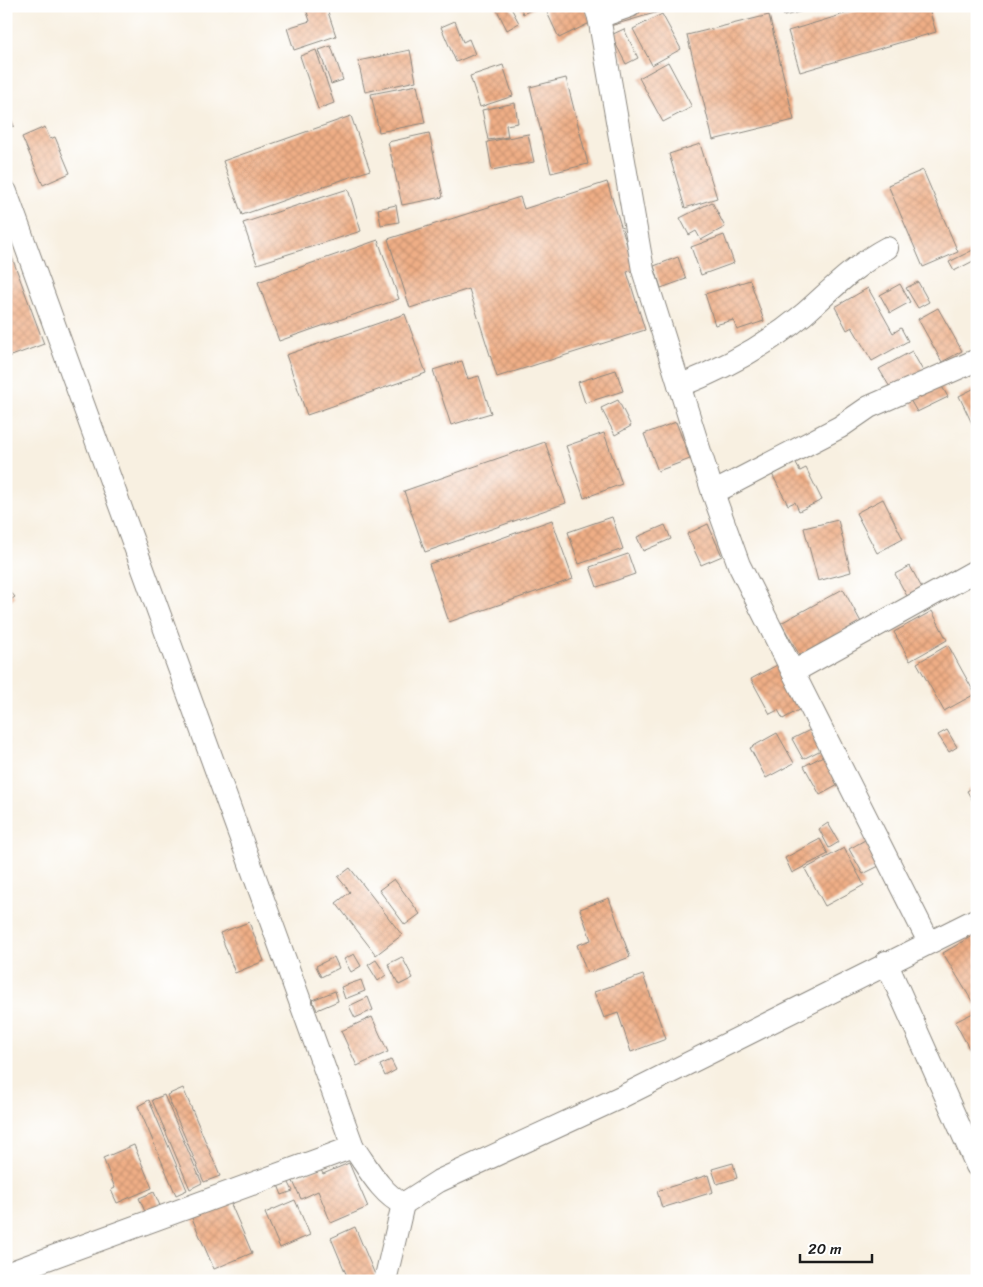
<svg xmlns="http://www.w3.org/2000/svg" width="983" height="1287" font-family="Sriracha,sans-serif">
<defs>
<pattern id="building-cross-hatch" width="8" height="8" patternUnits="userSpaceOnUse" patternTransform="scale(1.25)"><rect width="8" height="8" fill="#efae86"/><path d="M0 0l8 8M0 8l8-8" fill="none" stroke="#cc9573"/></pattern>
</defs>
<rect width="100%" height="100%" fill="#fff"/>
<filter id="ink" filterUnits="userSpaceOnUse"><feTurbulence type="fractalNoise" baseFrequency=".02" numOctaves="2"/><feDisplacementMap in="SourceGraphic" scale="10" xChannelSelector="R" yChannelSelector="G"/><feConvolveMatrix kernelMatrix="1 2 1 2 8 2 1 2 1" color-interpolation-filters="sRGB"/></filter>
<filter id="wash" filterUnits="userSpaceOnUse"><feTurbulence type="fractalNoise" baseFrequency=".0096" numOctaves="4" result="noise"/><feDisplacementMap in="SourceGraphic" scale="20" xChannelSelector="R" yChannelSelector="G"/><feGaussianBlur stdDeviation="1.12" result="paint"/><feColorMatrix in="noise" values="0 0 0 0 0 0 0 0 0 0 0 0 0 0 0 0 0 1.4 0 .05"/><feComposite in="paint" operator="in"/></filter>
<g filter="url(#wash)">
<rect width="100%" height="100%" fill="#f8f0e1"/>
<g id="blocks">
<g fill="url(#building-cross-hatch)">
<polygon points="315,6 326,6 336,36 294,50 287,28 310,21 306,9"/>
<polygon points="495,6 510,6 519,23 507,30"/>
<polygon points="520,6 538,6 523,14"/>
<polygon points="544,6 584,6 592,22 559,38"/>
<polygon points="646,6 671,6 672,8 610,26 608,18"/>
<polygon points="782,6 819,6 819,7 784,16"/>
<polygon points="871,6 928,6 936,32 800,72 788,31"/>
<polygon points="662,14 681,49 652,65 633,29"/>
<polygon points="769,15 794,120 713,140 687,35"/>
<polygon points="455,21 463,42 469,39 475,54 456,62 441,27"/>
<polygon points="624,29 638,58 626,64 611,35"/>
<polygon points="331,46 343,80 331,84 319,50"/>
<polygon points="316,50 334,103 318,109 300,56"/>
<polygon points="410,50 416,81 365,92 358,61"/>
<polygon points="668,62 692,107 663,122 639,78"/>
<polygon points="503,65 513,96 480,107 470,76"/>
<polygon points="566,78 588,164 551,173 530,87"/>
<polygon points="417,85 425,123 379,132 371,94"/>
<polygon points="515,103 518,123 506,125 508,137 488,140 482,110"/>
<polygon points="8,113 14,126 6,129 6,114"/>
<polygon points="351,116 370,170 242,215 223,161"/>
<polygon points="45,127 50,139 55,137 70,173 43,185 22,137"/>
<polygon points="429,133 443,197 402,205 388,142"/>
<polygon points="528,134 534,162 492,170 487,142"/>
<polygon points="700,144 717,198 685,208 669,154"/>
<polygon points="923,170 958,252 923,267 888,185"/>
<polygon points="607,182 635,270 627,272 645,330 497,377 469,289 410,308 388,239 520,197 524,209"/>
<polygon points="348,189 361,231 257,264 243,223"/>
<polygon points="712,202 725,227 701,240 696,231 689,235 680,218"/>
<polygon points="396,205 399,222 381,225 378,209"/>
<polygon points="724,235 734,263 701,275 691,247"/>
<polygon points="378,240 399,299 279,341 258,282"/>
<polygon points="6,241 44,344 6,358"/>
<polygon points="973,250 977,259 954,271 949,262"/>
<polygon points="678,257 686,279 661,288 654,266"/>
<polygon points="750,280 764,321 737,330 733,320 715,325 705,294"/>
<polygon points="918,282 929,302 918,308 906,288"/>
<polygon points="900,284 910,302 890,313 880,295"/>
<polygon points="868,288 893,333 901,328 908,341 872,361 852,327 847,330 835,307"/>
<polygon points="938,308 962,351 942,362 918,319"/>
<polygon points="405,314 426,373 307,415 286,355"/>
<polygon points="912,351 923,371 891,389 879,369"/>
<polygon points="462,361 468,379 479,376 491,413 451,425 433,370"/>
<polygon points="616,370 623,391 585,403 578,382"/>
<polygon points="940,383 948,397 917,412 909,398"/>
<polygon points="977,387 977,434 959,396"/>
<polygon points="618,400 631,426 615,435 601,408"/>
<polygon points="676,422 690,459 658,471 644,434"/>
<polygon points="604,433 622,484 584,498 566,446"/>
<polygon points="545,442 566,503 425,552 404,491"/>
<polygon points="795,462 800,471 806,468 822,500 799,511 795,502 788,505 772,474"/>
<polygon points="883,499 903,539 877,553 856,513"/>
<polygon points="612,517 623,549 579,564 568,532"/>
<polygon points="552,520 573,579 449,622 429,564"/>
<polygon points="838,520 851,572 818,581 804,528"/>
<polygon points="708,524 722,556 701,565 687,534"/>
<polygon points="665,525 671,539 643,551 637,537"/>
<polygon points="628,554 635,574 597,587 590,567"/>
<polygon points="910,566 922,588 907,596 895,574"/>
<polygon points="6,586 15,597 6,603"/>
<polygon points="843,589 861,622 800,656 781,623"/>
<polygon points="932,611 947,640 910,661 894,632"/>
<polygon points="948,645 975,694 944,711 917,663"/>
<polygon points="779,664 802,708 783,719 778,710 770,714 751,679"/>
<polygon points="810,730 821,750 803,759 792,739"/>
<polygon points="947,730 957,747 949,752 938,735"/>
<polygon points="777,733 794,763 766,778 750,748"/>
<polygon points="825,755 840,784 820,795 804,766"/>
<polygon points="977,785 977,802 974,803 967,791"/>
<polygon points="828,823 839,842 829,848 819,829"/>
<polygon points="820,839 828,854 792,873 785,858"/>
<polygon points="865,840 879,866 863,874 849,849"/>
<polygon points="844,848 864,885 825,906 805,869"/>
<polygon points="350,868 402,935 376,955 336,903 350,892 338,877"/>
<polygon points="394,879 420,914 405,925 379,890"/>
<polygon points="609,898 630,957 587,973 577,945 591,940 580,909"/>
<polygon points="249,922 264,961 235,973 220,933"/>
<polygon points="977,933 977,1005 975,1006 943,953"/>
<polygon points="354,954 361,966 351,972 344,959"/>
<polygon points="334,957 339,968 321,977 316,966"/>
<polygon points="402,957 413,978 399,985 388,964"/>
<polygon points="376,960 386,975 378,981 368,965"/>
<polygon points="643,975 666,1039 631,1052 618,1013 604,1018 594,992"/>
<polygon points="361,980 365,991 345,999 341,987"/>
<polygon points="335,991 338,1001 317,1010 312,1000"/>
<polygon points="368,997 373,1010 355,1018 349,1006"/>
<polygon points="977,1011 977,1049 971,1052 955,1022"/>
<polygon points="372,1017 388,1052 357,1066 341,1031"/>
<polygon points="391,1060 396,1070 385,1076 380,1065"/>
<polygon points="183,1088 220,1176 204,1182 167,1095"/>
<polygon points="164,1095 202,1183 190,1189 152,1100"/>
<polygon points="149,1100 187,1190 176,1195 138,1106"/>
<polygon points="134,1145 152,1188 117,1203 111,1190 115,1188 103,1158"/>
<polygon points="349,1163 368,1207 331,1223 318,1191 301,1199 292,1179 320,1168 323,1174"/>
<polygon points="733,1163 737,1178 717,1184 712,1169"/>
<polygon points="708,1175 713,1192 662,1208 657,1191"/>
<polygon points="288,1181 293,1191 282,1195 278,1185"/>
<polygon points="154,1192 161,1208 146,1214 139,1198"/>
<polygon points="295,1200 310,1235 280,1248 265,1213"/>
<polygon points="230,1202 252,1253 214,1269 192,1218"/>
<polygon points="355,1227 376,1277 367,1281 349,1281 331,1238"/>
</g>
</g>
</g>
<g filter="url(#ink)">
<use href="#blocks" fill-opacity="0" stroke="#8a867e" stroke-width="1"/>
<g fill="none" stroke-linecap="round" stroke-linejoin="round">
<defs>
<g id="minor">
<polyline points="595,6 599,17 643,270 713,493 739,565 929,942"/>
<polyline points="599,17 630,6"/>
<polyline points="6,192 353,1147"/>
<path d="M679,386C723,369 768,344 804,314C831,290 855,265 887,248"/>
<polyline points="713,493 840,427 869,407 977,360"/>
<polyline points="793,672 977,570"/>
<polyline points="886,962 977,1166"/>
<path d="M6,1274L353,1147C367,1166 381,1194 403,1204L439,1181L621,1097L977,919"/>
<polyline points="385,1281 403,1204"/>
</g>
</defs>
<use href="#minor" stroke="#8a867e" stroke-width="24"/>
<use href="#minor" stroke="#fff" stroke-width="22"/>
</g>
</g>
<rect width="983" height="1287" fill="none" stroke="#fff" stroke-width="25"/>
<path d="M800 1254v8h72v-8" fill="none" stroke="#1c1c1c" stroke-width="2.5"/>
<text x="808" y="1254" font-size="15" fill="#1c1c1c" stroke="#ffffff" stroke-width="4" paint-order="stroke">20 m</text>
</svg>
